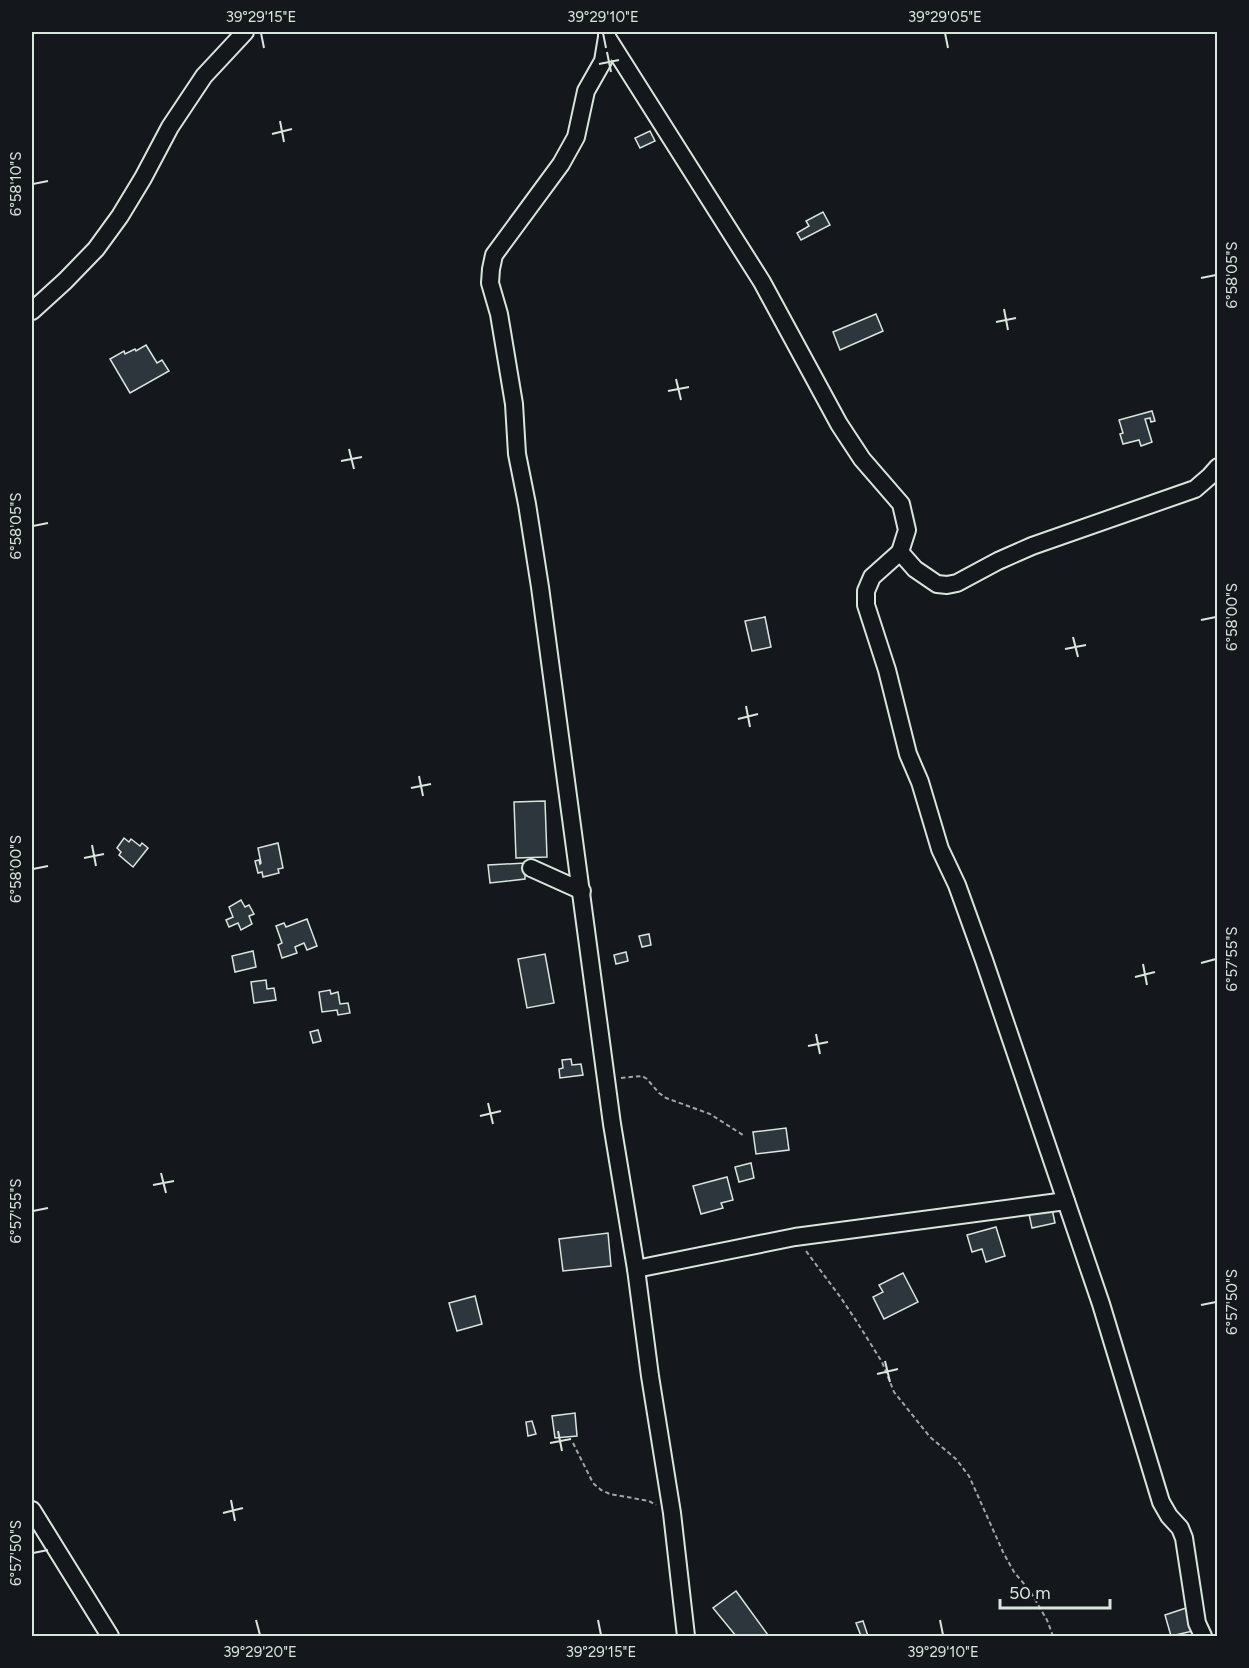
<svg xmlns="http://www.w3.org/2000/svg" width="1249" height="1668" font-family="Figtree,sans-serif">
<rect width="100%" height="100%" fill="#14181c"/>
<g fill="#2c363c" stroke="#d8e6dc" stroke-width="1.5">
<polygon points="650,131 655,141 640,148 635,138"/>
<polygon points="823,212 830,225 801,240 797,233 809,226 806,221"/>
<polygon points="876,314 883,331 840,350 833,332"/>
<polygon points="146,345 157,363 162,360 169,371 130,393 110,359 124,351 125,354 135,349 136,351"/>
<polygon points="1152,411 1155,421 1151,422 1150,418 1145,419 1152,442 1141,446 1139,440 1123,444 1120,434 1123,433 1119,420"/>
<polygon points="765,617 771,647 752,651 745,621"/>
<polygon points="545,801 547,857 516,858 514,802"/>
<polygon points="124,838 129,842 131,839 140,846 142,843 148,848 133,867 119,855 121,852 117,848"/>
<polygon points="278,843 283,868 278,869 279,873 263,877 262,872 258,873 255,861 259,860 260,864 261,863 258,848"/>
<polygon points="525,863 525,879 490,883 488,865"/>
<polygon points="241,900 245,907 249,905 254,914 249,916 252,924 241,930 238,923 229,927 226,920 233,917 229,907"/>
<polygon points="307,919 317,946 307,950 304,943 295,947 297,953 282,958 278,945 282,943 276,926 284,923 286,927"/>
<polygon points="649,934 651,945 642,947 639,936"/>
<polygon points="253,951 256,967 235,972 232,956"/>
<polygon points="626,952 628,961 616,964 614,955"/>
<polygon points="545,954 554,1003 527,1008 518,959"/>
<polygon points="266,980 267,989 274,988 276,1000 254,1003 251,982"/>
<polygon points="330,990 331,994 338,992 340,1004 348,1003 350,1013 338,1015 337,1010 322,1012 319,992"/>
<polygon points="318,1030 321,1041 313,1043 310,1032"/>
<polygon points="571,1059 572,1065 581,1064 583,1075 560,1078 559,1069 563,1068 562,1060"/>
<polygon points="786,1128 789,1150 756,1154 753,1132"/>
<polygon points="751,1163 754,1178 739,1182 735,1167"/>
<polygon points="727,1177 733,1200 721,1203 723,1208 701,1214 693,1186"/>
<polygon points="1052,1209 1055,1223 1032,1228 1029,1214"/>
<polygon points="996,1227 1005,1256 986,1262 982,1249 972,1252 967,1235"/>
<polygon points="608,1233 611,1266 563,1271 559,1239"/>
<polygon points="903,1273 918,1302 884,1319 873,1297 883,1292 879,1285"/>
<polygon points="475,1296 482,1324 457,1331 449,1303"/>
<polygon points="575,1413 577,1436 555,1438 552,1416"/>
<polygon points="532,1421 536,1434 528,1436 526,1422"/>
<polygon points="736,1591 768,1635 765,1636 736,1636 713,1608"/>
<polygon points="1186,1608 1193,1631 1171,1636 1165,1615"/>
<polygon points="863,1621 868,1636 861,1636 856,1623"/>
</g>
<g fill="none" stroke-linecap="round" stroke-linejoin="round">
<defs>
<g id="minor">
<polyline points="607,32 607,37 603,61 586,91 576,137 561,164 494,255 491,269 490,283 499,314 514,404 517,454 527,504 540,587 612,1124 636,1269 650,1376 672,1513 686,1636"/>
<polyline points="607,37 762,282 839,424 862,459 901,504 907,530 900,552 915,569 937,584 947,585 957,583 998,561 1032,546 1195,489 1210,476 1218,467"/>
<polyline points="32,311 65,281 96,249 120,216 143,178 170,127 204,76 245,32"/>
<polyline points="900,552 872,577 866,591 866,605 887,670 908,754 920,782 940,849 957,885 984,960 1101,1304 1161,1502 1169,1516 1180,1528 1184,1538 1197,1623 1203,1636"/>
<polyline points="531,868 582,891"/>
<polyline points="636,1269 795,1237 1066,1201"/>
<polyline points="32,1510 110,1636"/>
</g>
</defs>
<use href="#minor" stroke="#d8e6dc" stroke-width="20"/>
<g stroke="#9da8a2" stroke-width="2" stroke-dasharray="4.5 3" stroke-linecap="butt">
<polyline points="621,1078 642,1076 647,1079 659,1093 666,1098 710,1114 743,1135"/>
<polyline points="806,1251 841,1298 857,1322 882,1362 894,1392 930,1437 956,1459 969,1476 1003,1552 1014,1572 1030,1591 1047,1620 1053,1636"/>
<polyline points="573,1443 593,1483 601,1490 610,1494 649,1501 656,1505"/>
</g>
<use href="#minor" stroke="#14181c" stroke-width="16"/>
</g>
<path fill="none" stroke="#d8e6dc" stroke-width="2" d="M261,33L264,48M603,33L606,48M945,33L948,48M607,52L611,72M599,64L619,60M280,121L284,142M272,134L292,129M33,184L48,181M1201,278L1216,275M1004,309L1008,330M996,322L1016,318M676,379L681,400M668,391L689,387M349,449L354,469M341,461L362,457M33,526L48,523M1201,620L1216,617M1073,637L1078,657M1065,649L1086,645M746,706L750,727M738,719L758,714M419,776L423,796M411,788L431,784M92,845L96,866M84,858L104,854M33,869L48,866M1201,963L1216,959M1143,964L1147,985M1135,977L1155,972M816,1034L820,1054M808,1046L828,1042M488,1103L493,1124M480,1116L501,1111M161,1173L166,1193M153,1185L174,1181M33,1211L48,1208M1201,1305L1216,1302M885,1361L890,1382M877,1374L898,1369M558,1431L562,1451M550,1443L571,1439M231,1500L235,1521M223,1513L243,1508M33,1553L48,1550M256,1620L260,1635M598,1620L601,1635M940,1620L943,1635"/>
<rect width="1249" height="1668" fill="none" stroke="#14181c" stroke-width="66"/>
<path d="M1000 1599v9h110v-9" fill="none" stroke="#d8e6dc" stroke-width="3"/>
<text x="1009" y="1599" font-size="18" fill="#d8e6dc" stroke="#14181c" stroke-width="4.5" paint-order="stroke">50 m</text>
<rect x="33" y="33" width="1183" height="1602" fill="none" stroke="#d8e6dc" stroke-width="2"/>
<g font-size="15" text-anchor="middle" fill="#d8e6dc">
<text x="261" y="22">39°29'15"E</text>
<text x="603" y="22">39°29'10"E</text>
<text x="945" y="22">39°29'05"E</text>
<text transform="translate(16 184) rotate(-90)" y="5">6°58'10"S</text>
<text transform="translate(1232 275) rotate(-90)" y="5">6°58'05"S</text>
<text transform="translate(16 526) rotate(-90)" y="5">6°58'05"S</text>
<text transform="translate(1232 617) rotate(-90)" y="5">6°58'00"S</text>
<text transform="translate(16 869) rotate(-90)" y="5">6°58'00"S</text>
<text transform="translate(1232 959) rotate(-90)" y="5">6°57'55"S</text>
<text transform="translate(16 1211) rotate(-90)" y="5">6°57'55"S</text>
<text transform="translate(1232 1302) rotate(-90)" y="5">6°57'50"S</text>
<text transform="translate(16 1553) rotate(-90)" y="5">6°57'50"S</text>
<text x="260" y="1657">39°29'20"E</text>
<text x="601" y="1657">39°29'15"E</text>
<text x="943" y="1657">39°29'10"E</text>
</g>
</svg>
